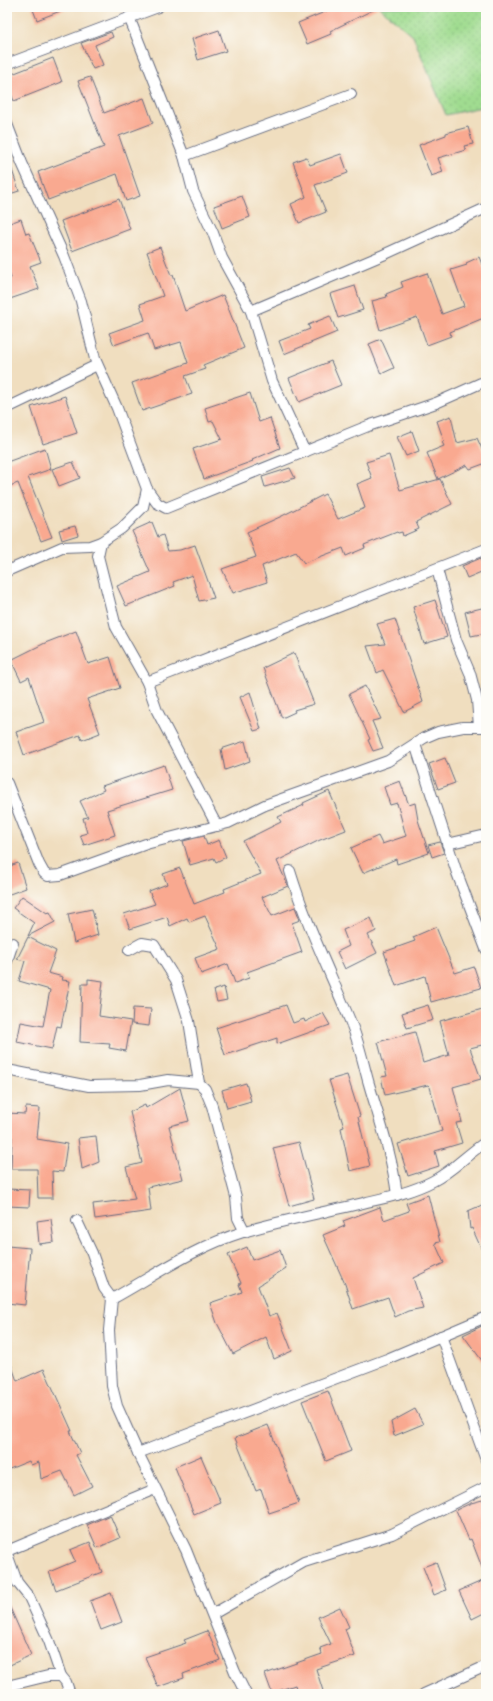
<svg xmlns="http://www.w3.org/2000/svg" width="493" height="1701" font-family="Itim,sans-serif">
<defs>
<pattern id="grass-dots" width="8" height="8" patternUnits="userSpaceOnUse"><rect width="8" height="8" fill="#a0dc90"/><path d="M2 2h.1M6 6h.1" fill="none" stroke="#89bd7f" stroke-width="1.8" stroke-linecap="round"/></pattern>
</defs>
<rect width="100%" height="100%" fill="#fdfcf7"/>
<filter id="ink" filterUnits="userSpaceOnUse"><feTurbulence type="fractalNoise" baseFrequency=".025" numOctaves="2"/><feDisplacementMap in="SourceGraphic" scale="8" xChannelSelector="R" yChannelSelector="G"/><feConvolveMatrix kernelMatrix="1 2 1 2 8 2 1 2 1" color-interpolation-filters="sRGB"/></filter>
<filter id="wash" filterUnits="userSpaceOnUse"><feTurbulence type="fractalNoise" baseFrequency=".012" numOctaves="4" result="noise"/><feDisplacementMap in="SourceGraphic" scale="16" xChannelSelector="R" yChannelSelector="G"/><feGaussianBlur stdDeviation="0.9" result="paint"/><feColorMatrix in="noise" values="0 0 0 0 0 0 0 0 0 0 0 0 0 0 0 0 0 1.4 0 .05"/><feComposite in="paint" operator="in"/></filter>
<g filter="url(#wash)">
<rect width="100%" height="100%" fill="#f0debf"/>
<polygon fill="url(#grass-dots)" stroke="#5e8677" points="379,7 486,7 486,106 446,115 413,36"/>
<g id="blocks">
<g fill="#f9a990">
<polygon points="32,7 68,7 68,8 37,20"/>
<polygon points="325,7 379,7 330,31 331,34 307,44 298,23 327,11"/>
<polygon points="219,30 226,51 198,60 192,39"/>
<polygon points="111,32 113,37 95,45 103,65 93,69 81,43"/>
<polygon points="53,58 62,82 14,101 7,84 7,76"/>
<polygon points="90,77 104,113 144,98 153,123 119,136 140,196 126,201 117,174 48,200 38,172 104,147 78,81"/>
<polygon points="468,127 473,144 464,146 466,150 438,158 443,172 431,176 419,145 446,135 446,133"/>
<polygon points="341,154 348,173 315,185 326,212 299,223 291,204 306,197 293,162 306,157 310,165"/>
<polygon points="9,161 19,191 7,195 7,162"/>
<polygon points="242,196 250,217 222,228 214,206"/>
<polygon points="119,199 130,229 72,251 61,221"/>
<polygon points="21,219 26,234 29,233 41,262 30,266 39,289 7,300 7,280 11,278 7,267 7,224"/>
<polygon points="160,247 171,275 173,275 185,311 223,295 244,348 203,365 205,369 185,376 192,394 142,411 132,383 188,363 181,342 154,350 148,333 114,345 109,333 145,320 140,304 163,296 147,252"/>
<polygon points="479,257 486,274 486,317 450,332 451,336 427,345 417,317 380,330 372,301 387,297 386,294 403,287 401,282 427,273 442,314 464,306 451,270 467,265 466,263"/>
<polygon points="355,286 363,310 338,318 330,294"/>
<polygon points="330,316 337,332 284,354 279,341 310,329 308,325"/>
<polygon points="381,339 394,368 381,374 369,344"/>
<polygon points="331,361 341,385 299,402 289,378"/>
<polygon points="250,393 259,422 270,418 280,448 252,460 253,461 204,479 193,449 222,439 213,421 209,422 205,408"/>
<polygon points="65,396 77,433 43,444 31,407"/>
<polygon points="451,416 457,443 477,438 486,458 486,463 470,469 467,465 438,479 427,453 444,446 442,442 444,441 437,421"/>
<polygon points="412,431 419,451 406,456 397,437"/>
<polygon points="45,448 51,469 28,477 52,537 41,541 18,483 7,487 7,462"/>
<polygon points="389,455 400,490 440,479 452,504 416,522 419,529 403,536 402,532 398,533 397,532 364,545 365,548 346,556 343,548 304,563 296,552 262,566 267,582 233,593 222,569 256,557 247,532 282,516 325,494 338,519 365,508 357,484 372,478 366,462"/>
<polygon points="73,462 80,478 59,486 52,469"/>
<polygon points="290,468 295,478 265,487 262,477"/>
<polygon points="152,522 158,537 163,535 168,551 180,550 195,545 214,598 199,601 192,575 173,582 175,586 126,606 117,586 150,572 132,531"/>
<polygon points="75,526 78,535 62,540 59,530"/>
<polygon points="481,558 486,570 467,578 462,566"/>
<polygon points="435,600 447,637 424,644 413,607"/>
<polygon points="486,607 486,633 471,636 465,612"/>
<polygon points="395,619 423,702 404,712 383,670 377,673 367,646 385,644 377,624"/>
<polygon points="76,631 88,664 110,657 120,688 87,699 100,733 82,740 80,735 24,755 16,732 44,722 29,677 21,681 11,660 45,643"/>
<polygon points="294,653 314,704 294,710 295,712 282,718 263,668"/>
<polygon points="365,686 381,719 372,721 383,748 373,751 368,740 370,739 349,694"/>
<polygon points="250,692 261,729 254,731 240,697"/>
<polygon points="245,741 250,761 225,770 221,749"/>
<polygon points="445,758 455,783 438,789 429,764"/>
<polygon points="164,765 172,790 107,810 115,835 84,845 80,835 87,833 83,818 88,817 80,801 104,790 102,786"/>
<polygon points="400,781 409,805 415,803 418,820 429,853 397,864 396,859 363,873 351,848 378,836 382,844 406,836 397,803 390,805 384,787"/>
<polygon points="329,791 346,830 320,840 277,861 288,886 262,897 272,916 295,907 300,920 292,923 302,952 247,972 249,978 235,983 228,964 201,974 195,958 220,949 205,916 189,922 187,918 170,926 167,917 130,929 124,914 155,904 149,891 167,884 163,874 180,868 194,904 225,892 224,889 261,874 243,841 281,822 278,817 304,805 303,803"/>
<polygon points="204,836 207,845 219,840 226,857 216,862 214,858 190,865 183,841"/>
<polygon points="440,842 444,853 432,857 428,845"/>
<polygon points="18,863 26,888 7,895 7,867"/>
<polygon points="22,896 47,913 50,912 55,922 28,936 34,923 13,908"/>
<polygon points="92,909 98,935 74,943 68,914"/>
<polygon points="371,918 376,931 368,935 377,953 345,969 337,952 349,946 343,930"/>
<polygon points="436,927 455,973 474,967 481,988 431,1002 425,976 396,986 384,952 415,941 413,937"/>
<polygon points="28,937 56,951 48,973 63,977 62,980 70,981 61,1027 57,1026 52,1049 17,1042 21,1022 43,1026 50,990 19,981 25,961 17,959"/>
<polygon points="88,979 103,981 99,1016 131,1021 126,1051 109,1048 110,1044 80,1042 82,984 88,984"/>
<polygon points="224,987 227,1000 217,1002 214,990"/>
<polygon points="286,1005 293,1023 304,1019 305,1022 323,1013 330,1025 277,1044 277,1038 225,1055 216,1028"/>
<polygon points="428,1005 433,1020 407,1028 402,1013"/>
<polygon points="133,1008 151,1009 149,1026 132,1024"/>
<polygon points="486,1008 486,1044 470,1048 481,1079 453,1087 462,1122 456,1123 462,1143 435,1151 439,1166 408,1176 398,1144 442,1131 430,1087 428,1085 385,1095 381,1077 387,1076 378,1042 415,1032 423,1063 449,1055 440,1021"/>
<polygon points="347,1075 360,1116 358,1117 370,1166 350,1171 341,1128 344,1127 329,1080"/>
<polygon points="246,1083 251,1101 227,1108 222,1090"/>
<polygon points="180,1088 189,1121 169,1126 183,1179 148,1187 151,1211 95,1219 93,1204 135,1199 126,1167 142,1163 130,1112 145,1105 146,1108"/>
<polygon points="26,1107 40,1108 37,1139 67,1144 63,1172 52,1171 53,1198 38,1198 37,1169 11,1169 12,1137 7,1137 7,1113 25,1114"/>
<polygon points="96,1136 99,1162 82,1169 78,1138"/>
<polygon points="299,1142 314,1199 289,1206 273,1148"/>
<polygon points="7,1189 30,1190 29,1207 7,1206"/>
<polygon points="428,1195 440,1242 435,1243 444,1263 413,1278 423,1308 408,1311 395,1317 388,1297 353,1309 345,1284 323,1235 345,1226 343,1221 380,1207 384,1220 409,1211 406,1203"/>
<polygon points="482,1205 486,1216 486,1259 472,1228 470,1229 468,1211"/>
<polygon points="51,1219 54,1242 39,1244 37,1221"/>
<polygon points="7,1246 30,1248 25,1305 7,1303"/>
<polygon points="247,1247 252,1260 280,1250 286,1268 258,1286 269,1316 277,1313 292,1351 274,1359 266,1337 233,1354 217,1323 210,1303 242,1292 239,1284 241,1283 228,1255"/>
<polygon points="486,1324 486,1366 463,1335"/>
<polygon points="7,1358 9,1358 17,1381 44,1369 72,1431 70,1431 80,1453 76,1455 92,1486 74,1495 62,1471 41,1479 39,1462 31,1465 29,1461 7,1470"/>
<polygon points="328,1391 351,1451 326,1461 302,1401"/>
<polygon points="415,1409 423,1424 394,1436 391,1422"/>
<polygon points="268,1425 299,1503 269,1513 261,1489 256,1491 235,1438"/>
<polygon points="201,1456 221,1503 194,1514 175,1467"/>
<polygon points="486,1499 486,1574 485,1575 471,1539 469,1540 456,1510 471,1503"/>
<polygon points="110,1515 120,1538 97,1548 87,1525"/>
<polygon points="90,1542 102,1572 56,1590 49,1572 75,1561 70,1550"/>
<polygon points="436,1562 446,1590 434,1595 423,1567"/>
<polygon points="482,1581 486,1590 486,1612 472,1619 459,1591"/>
<polygon points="111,1593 122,1622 101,1630 90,1601"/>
<polygon points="7,1601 31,1655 10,1665 7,1658"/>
<polygon points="340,1607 349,1627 345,1629 355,1656 316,1669 324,1694 298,1694 295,1685 272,1693 265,1674 322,1654 320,1648 331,1644 318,1617"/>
<polygon points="207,1631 220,1660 183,1674 184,1678 158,1687 145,1657 186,1643 184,1640"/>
</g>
</g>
</g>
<g filter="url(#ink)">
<use href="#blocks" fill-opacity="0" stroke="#666c80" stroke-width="1"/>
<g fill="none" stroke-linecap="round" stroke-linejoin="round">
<defs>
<g id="minor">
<polyline points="129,17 184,156 193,191 213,233 222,258 251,311 272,381 305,452"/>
<polyline points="7,64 158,7"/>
<polyline points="7,124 22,163 64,256 81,301 95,359 117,408 147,489 157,503 166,508 368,426 436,403 481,383"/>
<polyline points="184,156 351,94"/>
<polyline points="251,311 383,255 486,208"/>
<polyline points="7,408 97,365"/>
<polyline points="101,542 98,556 116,627 147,682 157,711 217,826"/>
<polyline points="437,569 456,640 470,673 477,700 479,727"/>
<polyline points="7,571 62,547 90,546 101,542 122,528 143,507 147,489"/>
<polyline points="147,682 486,549"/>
<polyline points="415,744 457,873 486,949"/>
<polyline points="7,783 39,864 44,873 48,876 60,875 146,844 228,823 265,805 388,761 424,738 438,732 463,727 486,727"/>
<polyline points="447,844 486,835"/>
<path d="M290,871C306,924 330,972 351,1023C359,1042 363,1063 369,1084C380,1122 392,1155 397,1195"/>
<polyline points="129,950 142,943 154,945 176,980 189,1021 199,1083 205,1089 212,1106 236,1197 238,1218 245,1232"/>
<polyline points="7,961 13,943"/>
<polyline points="7,1070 89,1086 140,1085 168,1080 199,1083"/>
<polyline points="77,1221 92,1253 104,1288 112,1299 109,1330 112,1386 117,1406 138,1453 186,1550 235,1672 246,1694"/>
<path d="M112,1299C155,1275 195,1247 243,1232C283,1220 326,1212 367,1202C389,1197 412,1192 433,1181C453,1171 467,1154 486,1142"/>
<polyline points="441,1336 486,1460"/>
<polyline points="138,1453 387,1359 486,1317"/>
<polyline points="7,1551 155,1489"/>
<polyline points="7,1554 17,1582 29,1597 49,1641 61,1676 66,1682 70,1694"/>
<polyline points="213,1614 304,1562 392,1534 486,1487"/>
<polyline points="7,1686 48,1676 61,1676"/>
<polyline points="424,1694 486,1666"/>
</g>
</defs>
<use href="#minor" stroke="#666c80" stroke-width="12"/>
<use href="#minor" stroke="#fff" stroke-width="10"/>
</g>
</g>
<rect width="493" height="1701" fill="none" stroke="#fdfcf7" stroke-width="24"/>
</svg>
